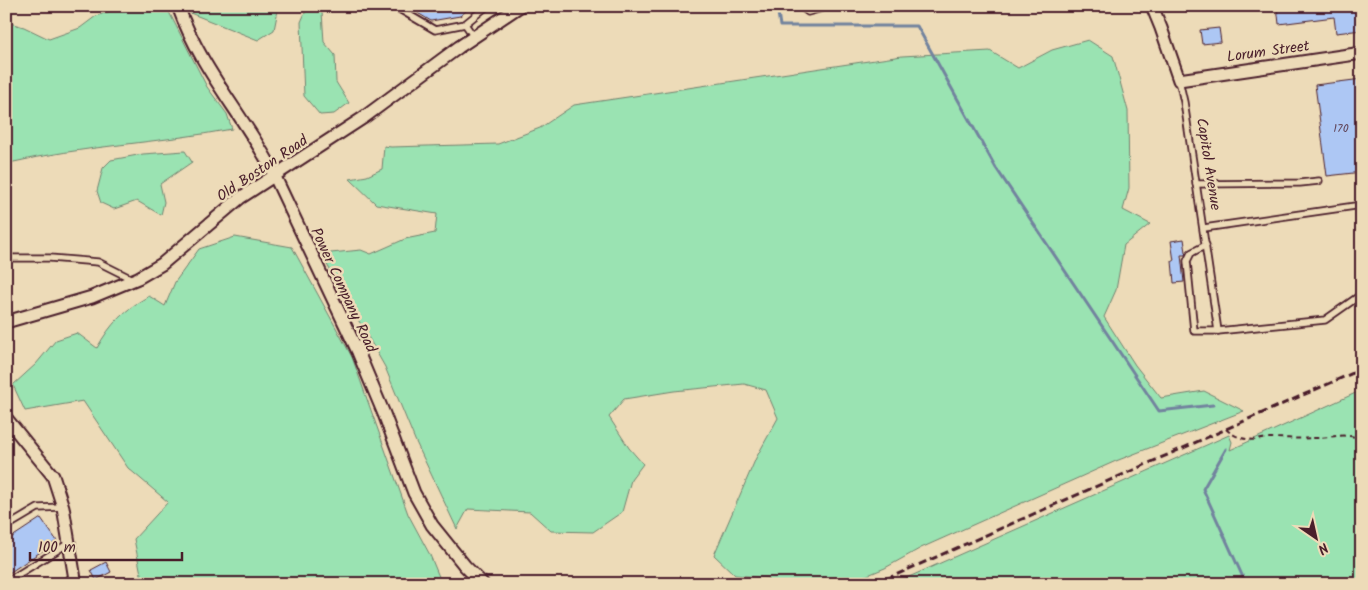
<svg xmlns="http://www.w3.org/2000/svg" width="1368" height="590" font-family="Kalam,sans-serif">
<rect width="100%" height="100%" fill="#eddbb8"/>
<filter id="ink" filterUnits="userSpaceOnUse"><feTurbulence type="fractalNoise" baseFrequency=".02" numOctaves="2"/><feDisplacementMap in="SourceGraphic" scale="10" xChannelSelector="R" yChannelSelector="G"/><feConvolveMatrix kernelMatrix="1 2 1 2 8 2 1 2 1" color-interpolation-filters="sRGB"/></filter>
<g filter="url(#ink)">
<g fill="#9ae3b2" stroke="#72816e">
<path d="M125,6H166L207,87L227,114L232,129C158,143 82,146 9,163L6,161V22L24,27L49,39L80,28L96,16Z"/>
<polygon points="192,6 281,6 278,10 274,30 258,40 190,13"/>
<polygon points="308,6 325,6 326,8 322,12 324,42 335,55 336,82 349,103 334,114 320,115 304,96 301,22"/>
<polygon points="1088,40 1113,56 1128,111 1129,188 1123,210 1150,224 1124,245 1116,290 1104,317 1135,365 1161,398 1204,391 1244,411 1116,461 921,548 885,568 846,584 768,584 768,578 735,575 714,555 756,458 778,418 766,390 744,384 674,391 624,399 609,417 629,448 643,464 631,480 622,512 593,532 551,531 530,512 468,509 457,529 415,440 385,367 321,254 361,250 371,254 405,239 435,233 437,214 376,204 350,179 367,176 382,169 384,146 391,147 498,144 540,128 574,105 902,56 990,51 1018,68 1052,50"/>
<polygon points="185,151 192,162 160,184 164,202 161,215 137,201 114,209 101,203 97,191 103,168 111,160 143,154"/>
<path d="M235,237L292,247L352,357L408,514L430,555L442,584H143L134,539L168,502L128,468L83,401L25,411L13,385L36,364L56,340L77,333L97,348C111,323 124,310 149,296L165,306L175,282L199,249Z"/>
<polygon points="1362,379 1362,584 893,584 1229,435 1232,442 1230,450 1360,391 1357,381"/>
</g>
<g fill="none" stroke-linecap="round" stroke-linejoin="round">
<g stroke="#72839e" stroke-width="3">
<polyline points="777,6 780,26 917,26 996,168 1159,411 1213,405"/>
<polyline points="1226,449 1203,489 1246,584"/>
</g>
</g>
<g fill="#adc7f4" stroke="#4a1f2b">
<polygon points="406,6 472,6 460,16 431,21"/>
<polygon points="1277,6 1362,6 1362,30 1336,33 1334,17 1279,24"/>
<polygon points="1219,28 1221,42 1202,44 1200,30"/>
<polygon points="1362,79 1362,172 1327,176 1315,85"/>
<polygon points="1184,239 1186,252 1185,255 1181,255 1184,282 1174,283 1172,261 1174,261 1171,241"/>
<polygon points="41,518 57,541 6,575 6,541"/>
<polygon points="106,562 111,572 96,580 91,570"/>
</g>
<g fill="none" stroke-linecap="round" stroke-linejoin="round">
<defs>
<g id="lane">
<polyline points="394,6 435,30 465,24 487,6"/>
<polyline points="800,6 808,12 830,6"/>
<polyline points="465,24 474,37"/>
<polyline points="1179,80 1184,102 1218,331"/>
<polyline points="1196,184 1300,183 1319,181"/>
<polyline points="1204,228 1362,205"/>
<polyline points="1206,245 1191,253 1187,261 1194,331 1218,331 1325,320 1362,294"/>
<polyline points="6,258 50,258 98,262 132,279"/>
<polyline points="6,527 38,508 63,507"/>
<polyline points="6,582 69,543"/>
</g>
<g id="street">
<path d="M178,6C199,65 238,109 268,162L358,352L384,414L414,493L432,525L465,566L483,584"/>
<polyline points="1152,6 1161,28 1179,80 1362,53"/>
<polyline points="6,322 92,297 138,278 162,264 240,198 363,118 459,47 520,6"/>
<polyline points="6,418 53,476 63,507 75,579 67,584"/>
</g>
</defs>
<use href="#lane" stroke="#4a1f2b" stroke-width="9"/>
<use href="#street" stroke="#4a1f2b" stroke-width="15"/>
<path stroke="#4a1f2b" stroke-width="2" stroke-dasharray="5 4" stroke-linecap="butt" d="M1226,429C1236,439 1252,442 1266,438C1282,438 1298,439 1314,438C1334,438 1341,432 1362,439"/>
<use href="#lane" stroke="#eddbb8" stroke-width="5.5"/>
<use href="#street" stroke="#eddbb8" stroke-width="11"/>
<polyline stroke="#4a1f2b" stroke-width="3" stroke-dasharray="8 4" stroke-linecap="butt" points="875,584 1362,369"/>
</g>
</g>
<g text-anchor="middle" stroke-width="5" stroke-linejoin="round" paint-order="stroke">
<g font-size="12" fill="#63495d">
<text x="1341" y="132">170</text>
</g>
<g font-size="15" fill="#4a1f2b" stroke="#eddbb8">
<text transform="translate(1268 51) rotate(-8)" y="5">Lorum Street</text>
<text transform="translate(1209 164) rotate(81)" y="5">Capitol Avenue</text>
<text transform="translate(262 168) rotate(-34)" y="5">Old Boston Road</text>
<text transform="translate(344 290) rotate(65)" y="5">Power Company Road</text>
</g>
</g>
<rect width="1368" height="590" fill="none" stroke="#eddbb8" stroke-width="25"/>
<rect x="12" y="12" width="1343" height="565" fill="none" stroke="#4a1f2b" stroke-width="2" filter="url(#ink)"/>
<g transform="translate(1316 538) rotate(146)" stroke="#eddbb8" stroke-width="4" paint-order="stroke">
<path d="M0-4L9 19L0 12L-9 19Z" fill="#4a1f2b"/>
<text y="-8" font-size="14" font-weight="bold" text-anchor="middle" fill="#4a1f2b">N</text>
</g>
<path d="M30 552v8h152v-8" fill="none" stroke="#4a1f2b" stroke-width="2.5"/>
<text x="38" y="552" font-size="15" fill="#4a1f2b" stroke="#eddbb8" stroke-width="4" paint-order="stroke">100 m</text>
</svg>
